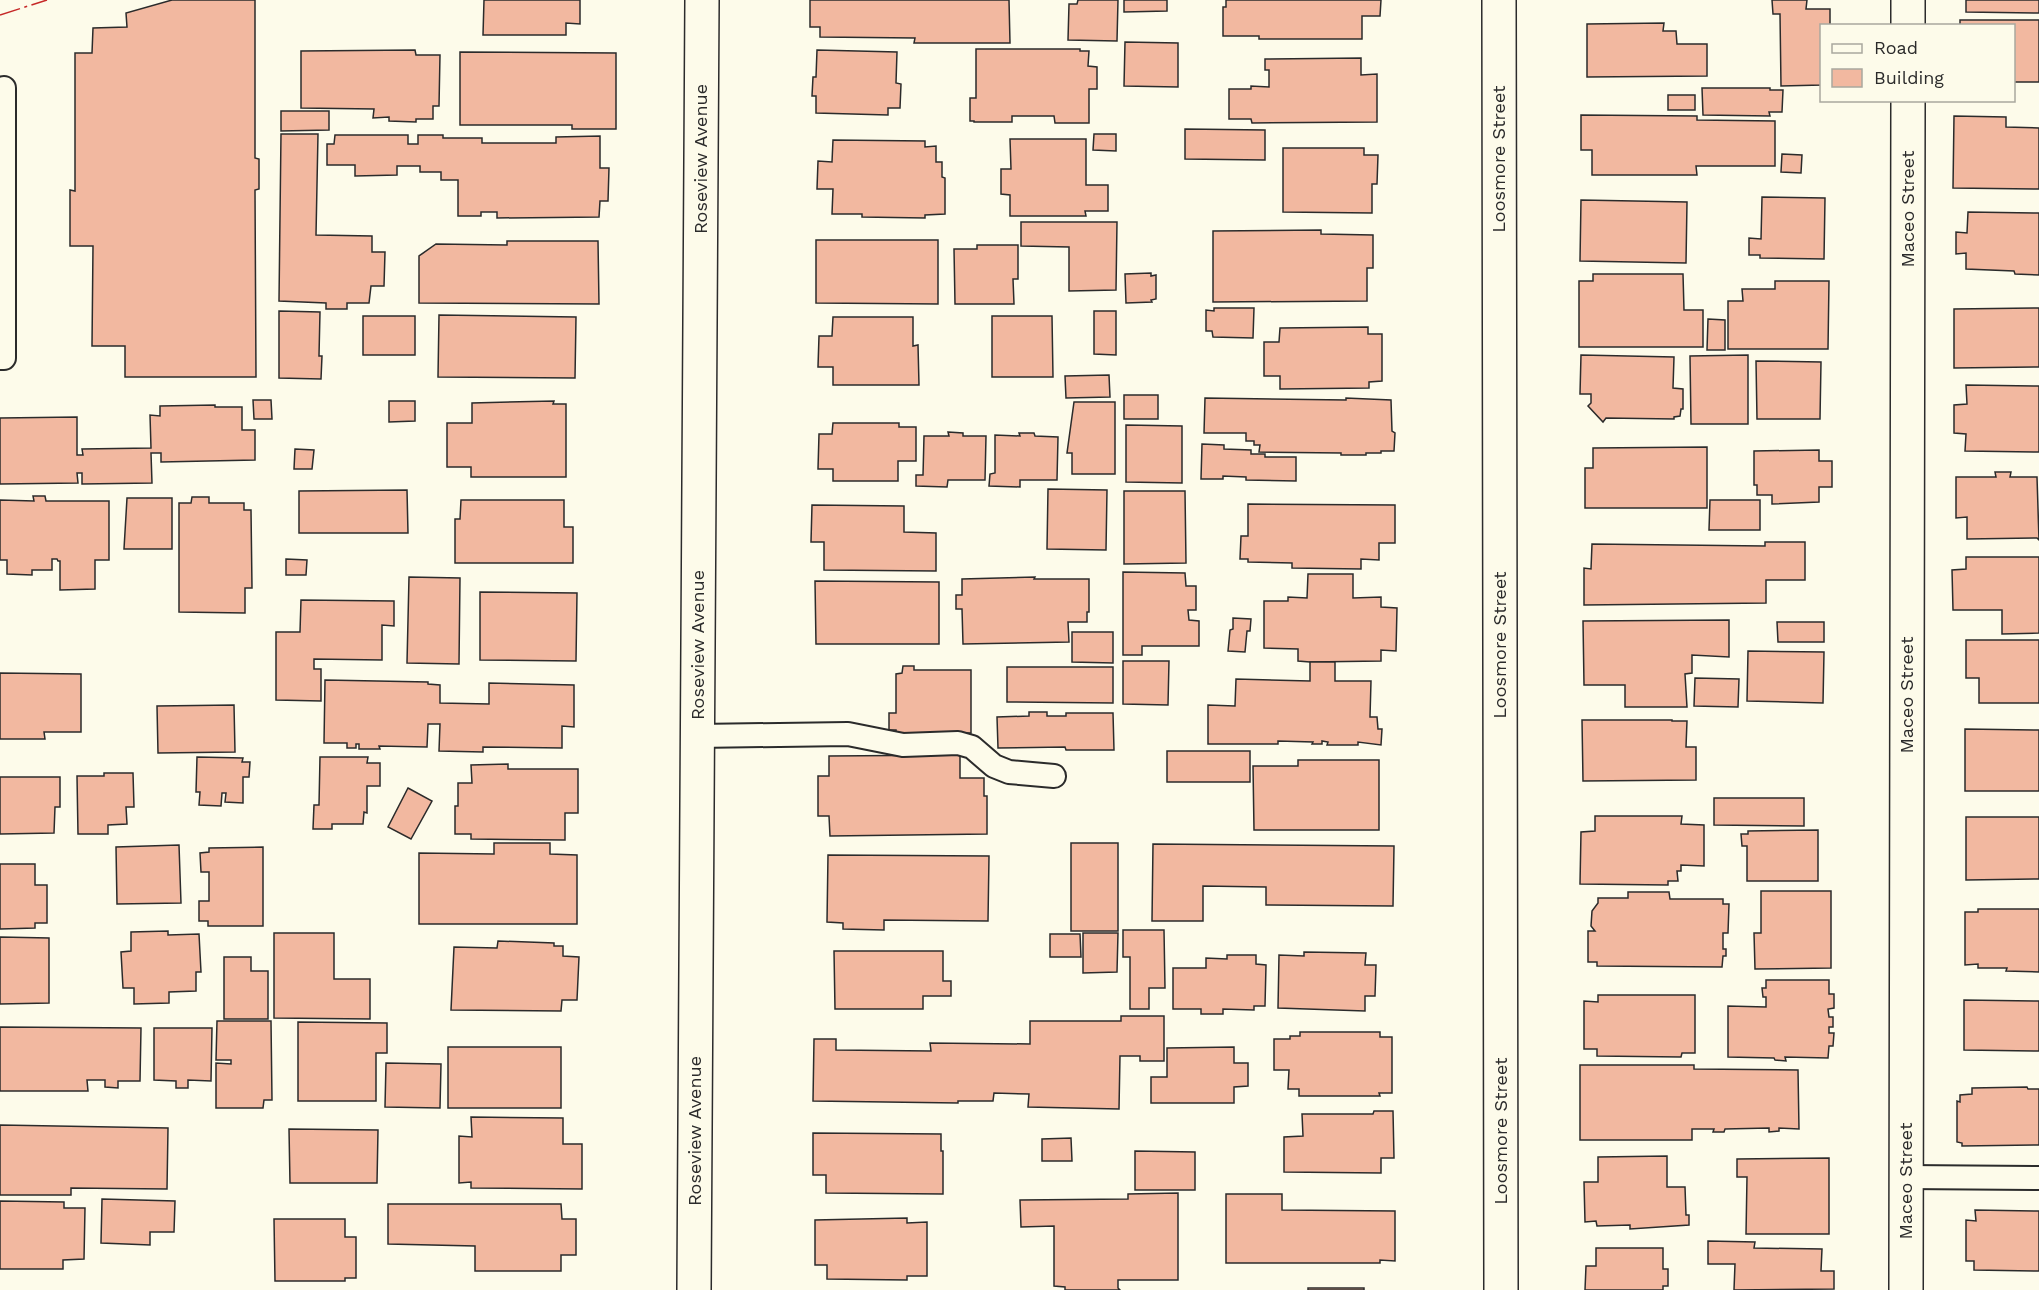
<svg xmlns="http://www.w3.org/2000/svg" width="2039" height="1290" font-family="'Work Sans',sans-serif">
<rect width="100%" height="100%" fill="#fdfbea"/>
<g fill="#f2b8a0" stroke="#2b2b2b" stroke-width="1.5">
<polygon points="172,0 255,0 255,158 259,159 259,189 255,190 256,377 125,377 125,346 92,346 93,246 70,246 70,190 75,191 75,53 92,53 93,28 127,27 126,13"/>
<polygon points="484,0 580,0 580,24 566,23 566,35 483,35"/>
<polygon points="810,0 1009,0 1010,43 914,43 915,38 820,37 820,27 810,27"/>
<polygon points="1078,0 1118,0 1117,41 1068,40 1069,4 1077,4"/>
<polygon points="1124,0 1167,0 1167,11 1124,12"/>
<polygon points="1226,0 1381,0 1380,16 1362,16 1362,39 1259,39 1259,36 1223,36 1223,7 1226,7"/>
<polygon points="1772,0 1807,0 1806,9 1830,9 1830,26 1822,26 1822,85 1781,86 1780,14 1773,14"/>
<polygon points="1966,0 2039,0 2039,13 1966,12"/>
<polygon points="1960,20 2039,20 2039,82 2014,82 2014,26 1960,26"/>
<polygon points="1664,23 1663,31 1676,31 1677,44 1707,44 1707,76 1587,77 1587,24"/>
<polygon points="1125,42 1178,43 1178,87 1124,86"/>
<polygon points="976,49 1080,49 1080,51 1089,51 1088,66 1097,67 1097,89 1089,89 1089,123 1055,123 1054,116 1012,116 1012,122 974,122 974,121 970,121 970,98 976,98"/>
<polygon points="415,50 416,55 440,55 439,106 433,106 433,119 416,119 416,122 389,121 389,117 373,118 374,109 301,108 301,51"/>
<polygon points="817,50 897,52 896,83 901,84 900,108 888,108 888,115 816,113 816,96 812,96 813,77 816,77"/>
<polygon points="460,52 616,53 616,129 572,129 572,125 460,125"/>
<polygon points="1361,58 1361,75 1377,74 1377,122 1252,123 1251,119 1229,119 1229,89 1251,89 1251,86 1269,87 1269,70 1265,70 1265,59"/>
<polygon points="1702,88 1770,88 1770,90 1783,90 1782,112 1769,112 1770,116 1703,115"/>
<rect x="1668" y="95" width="27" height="15"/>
<polygon points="281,111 329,111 329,130 281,131"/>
<polygon points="1581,115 1697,116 1697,120 1775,121 1775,166 1696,166 1697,175 1592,175 1592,150 1581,150"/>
<polygon points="1954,116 2006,117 2006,127 2039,128 2039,189 1953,188"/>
<polygon points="1185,129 1265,130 1265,160 1185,159"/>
<polygon points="281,134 318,134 316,235 372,236 372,252 385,252 384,286 371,286 369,303 347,303 347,309 326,309 326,303 279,301"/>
<polygon points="1094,134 1116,134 1116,151 1093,150"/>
<polygon points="335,135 408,135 408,144 418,144 418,135 443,135 443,138 482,138 482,143 556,143 556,137 600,136 600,168 609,168 608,201 600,201 599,217 497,218 497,212 481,212 481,216 458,216 458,180 441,180 441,172 420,172 420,166 397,166 397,175 355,176 355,165 327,165 327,144 334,144"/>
<polygon points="1010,139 1086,139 1086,185 1108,185 1108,211 1085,211 1086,216 1010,216 1010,195 1001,194 1001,169 1011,169"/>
<polygon points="833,140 925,141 925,147 936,146 936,162 942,162 942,177 945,178 945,214 925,215 925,218 862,217 862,214 832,214 833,189 817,189 818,161 832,162"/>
<polygon points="1283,148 1364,148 1364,155 1378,155 1377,184 1372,184 1372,213 1283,212"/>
<polygon points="1782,154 1802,155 1801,173 1781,172"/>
<polygon points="1762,197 1825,198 1824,259 1760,258 1760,255 1749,255 1749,238 1761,239"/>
<polygon points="1581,200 1687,202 1686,263 1580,261"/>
<polygon points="1968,212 2039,213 2039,275 2015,274 2014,271 1966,269 1966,253 1956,254 1956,232 1967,233"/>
<polygon points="1021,222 1117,222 1116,290 1069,291 1069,247 1021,246"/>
<polygon points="1321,230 1321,234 1373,235 1373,268 1367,268 1367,301 1213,302 1213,231"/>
<polygon points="816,240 938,240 938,304 816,303"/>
<polygon points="507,241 598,241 599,304 419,303 419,256 436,244 507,245"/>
<polygon points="977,245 1018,245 1018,279 1013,279 1014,304 955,304 954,249 977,249"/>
<polygon points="1151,273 1151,276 1156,275 1156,299 1151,300 1152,302 1126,303 1125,274"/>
<polygon points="1593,274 1683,274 1684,310 1703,310 1703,347 1579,347 1579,281 1593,281"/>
<polygon points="1775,281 1829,281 1828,349 1728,349 1728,301 1743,301 1742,289 1775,289"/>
<polygon points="1214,308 1254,308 1253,338 1213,337 1212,331 1206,331 1206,310 1214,311"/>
<polygon points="2039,308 2039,367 1954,368 1954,309"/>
<polygon points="279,311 320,312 319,356 322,356 321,379 279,378"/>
<polygon points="1094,311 1116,311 1116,355 1094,354"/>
<polygon points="439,315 576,317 575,378 438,377"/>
<rect x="363" y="316" width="52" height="39"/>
<polygon points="992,316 1052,316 1053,377 992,377"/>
<polygon points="833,317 913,317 913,346 918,345 919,385 833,385 833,367 818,367 819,336 832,336"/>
<polygon points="1708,319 1725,320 1725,350 1707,350"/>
<polygon points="1368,327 1368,334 1382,334 1382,381 1369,382 1369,388 1280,389 1280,376 1264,376 1264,342 1279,342 1280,328"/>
<polygon points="1581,355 1674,357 1673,388 1683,389 1683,409 1681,409 1680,416 1674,417 1674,419 1606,418 1603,422 1588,406 1591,403 1591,394 1580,394"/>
<polygon points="1748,355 1748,424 1691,424 1690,356"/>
<polygon points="1756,361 1821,362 1820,419 1757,419"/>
<polygon points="1109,375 1110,397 1066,398 1065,376"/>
<polygon points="1966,385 2039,386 2039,452 1965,451 1966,434 1954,433 1954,405 1967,404"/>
<rect x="1124" y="395" width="34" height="24"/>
<polygon points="1205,398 1346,400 1346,398 1391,400 1392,431 1395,433 1394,451 1381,451 1381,453 1366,453 1366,455 1341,455 1341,453 1259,452 1260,445 1254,445 1254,441 1246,441 1246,433 1204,433"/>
<polygon points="253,400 271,400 272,419 254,419"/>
<polygon points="389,401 415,401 415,421 389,422"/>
<polygon points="554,401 553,404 566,404 566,477 471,477 471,467 447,467 447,423 472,423 472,403"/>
<polygon points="1074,402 1115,402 1115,474 1072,474 1072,453 1067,453"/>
<polygon points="215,405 215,407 242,407 242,430 255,430 255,460 161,462 161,453 151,453 152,483 82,484 82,473 77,473 78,483 0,484 0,418 77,417 77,455 83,455 82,449 151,448 150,415 160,416 160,406"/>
<polygon points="833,423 899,423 899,427 916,427 916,461 898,461 898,481 833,481 833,469 818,469 819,434 832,434"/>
<polygon points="1126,425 1182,426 1182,483 1126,482"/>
<polygon points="948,432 963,433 963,436 986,436 985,480 948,480 947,487 916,486 916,475 923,475 924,436 949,436"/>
<polygon points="1019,433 1034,433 1035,436 1058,437 1057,480 1020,480 1020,487 989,486 990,474 995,473 995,435 1020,436"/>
<polygon points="1202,444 1224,445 1224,449 1251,450 1251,454 1265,454 1265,457 1296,457 1296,481 1246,480 1246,477 1223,476 1223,479 1201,479"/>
<polygon points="1707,447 1707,508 1585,508 1585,468 1593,468 1593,448"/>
<polygon points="295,449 314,450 312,469 294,469"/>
<polygon points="1819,450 1819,461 1832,461 1832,487 1819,487 1819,502 1772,504 1772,495 1757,495 1757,485 1754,485 1754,451"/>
<polygon points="1995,472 2011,472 2010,477 2037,477 2039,540 2037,538 1967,539 1967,517 1956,518 1956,477 1996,477"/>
<polygon points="1048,489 1107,490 1106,550 1047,549"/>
<polygon points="407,490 408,533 299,533 299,491"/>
<polygon points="1124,491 1185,491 1186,563 1124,564"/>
<polygon points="33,496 45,496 46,501 109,501 109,560 95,560 95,589 60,590 60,561 58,561 57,559 52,559 52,570 32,570 32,575 7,574 7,560 0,560 0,500 34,501"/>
<polygon points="192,497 209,497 209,503 244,503 244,510 251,510 252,588 245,588 245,613 179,612 179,503 191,503"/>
<polygon points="127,498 172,498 172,549 124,549"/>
<polygon points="461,500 564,500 564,527 573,527 573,563 455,563 455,519 460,519"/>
<polygon points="1710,500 1760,500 1760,530 1709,530"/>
<polygon points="1248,504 1395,505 1395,543 1379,543 1379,560 1361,559 1361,569 1292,568 1292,563 1248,562 1248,559 1240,559 1241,536 1248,536"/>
<polygon points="812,505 904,506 904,532 936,533 936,571 824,570 824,542 811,542"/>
<polygon points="1765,542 1805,542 1805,580 1766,580 1766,603 1584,605 1584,568 1591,569 1592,544 1765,546"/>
<polygon points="1966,557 2039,557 2039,633 2002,634 2002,610 1953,610 1952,570 1966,569"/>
<polygon points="286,559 307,560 306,575 286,575"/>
<polygon points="1123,572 1185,573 1186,586 1196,586 1196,610 1188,610 1189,620 1199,621 1199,646 1142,646 1142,655 1123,655"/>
<polygon points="1308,574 1353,574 1353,598 1381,597 1381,607 1397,608 1396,651 1381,650 1381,661 1310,662 1298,661 1298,649 1264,648 1264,601 1288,601 1288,597 1307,598"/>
<polygon points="409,577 460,578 459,664 407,663"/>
<polygon points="1035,577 1034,579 1089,579 1089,612 1087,612 1087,622 1068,622 1069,642 963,644 962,609 956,609 956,595 962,595 962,579"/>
<polygon points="815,581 939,582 939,644 816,644"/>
<polygon points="480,592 577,593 576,661 480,660"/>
<polygon points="301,600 394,601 394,626 382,625 382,660 314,659 314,669 321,669 321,701 276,700 276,632 300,632"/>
<polygon points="1233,618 1251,619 1250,631 1247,631 1245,652 1228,651 1230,630 1233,629"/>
<polygon points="1729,620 1729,657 1692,655 1692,673 1685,674 1687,707 1625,707 1625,685 1584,685 1583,621"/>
<polygon points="1777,622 1824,622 1824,642 1778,642"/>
<polygon points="1072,632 1113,632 1113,663 1072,662"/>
<polygon points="1966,640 2039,640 2039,703 1979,703 1979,678 1966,678"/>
<polygon points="1748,651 1824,652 1823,703 1747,701"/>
<polygon points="1123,661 1169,661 1168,705 1123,704"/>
<polygon points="1310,662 1335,662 1335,681 1371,681 1370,717 1377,717 1378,729 1382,729 1381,745 1358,742 1358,745 1327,745 1328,742 1322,741 1322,744 1312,744 1313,742 1278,741 1278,744 1208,744 1208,705 1235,706 1236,679 1310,681"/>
<polygon points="903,666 914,666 914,670 971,670 971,733 896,733 896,730 889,730 889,713 896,713 896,674 902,673"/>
<polygon points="1007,667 1113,667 1113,703 1007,702"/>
<polygon points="0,673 81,674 81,732 44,732 45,739 0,739"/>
<polygon points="1695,678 1739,679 1738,707 1694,706"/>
<polygon points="325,680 428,682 428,684 440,685 440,703 489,704 489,683 574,685 574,727 562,726 562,748 483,747 483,752 439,751 440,724 428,724 427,747 379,746 380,749 359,749 359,744 356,744 356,748 347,748 347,743 324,743"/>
<polygon points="234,705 235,752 158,753 157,706"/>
<polygon points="1029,712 1047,712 1047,716 1066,716 1066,713 1113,713 1114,750 1066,750 1065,747 998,748 997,717 1029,716"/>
<polygon points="1582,720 1672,720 1672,721 1687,721 1686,747 1696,747 1696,780 1583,781"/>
<polygon points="1965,729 2039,730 2039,791 1965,791"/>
<rect x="1167" y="751" width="83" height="31"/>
<polygon points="960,755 960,778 984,778 984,796 987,796 987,834 830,836 829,816 818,816 818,776 829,776 829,756"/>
<polygon points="197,757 243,758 242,762 250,762 249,777 243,777 243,803 225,802 226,793 222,793 221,806 199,805 200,792 196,792"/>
<polygon points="320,757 368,757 367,763 380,763 380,786 367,786 367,813 364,812 363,824 332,824 332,829 313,829 314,805 319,805"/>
<polygon points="1298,760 1379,760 1379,830 1254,830 1253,766 1298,766"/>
<polygon points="508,764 508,769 578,769 578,813 565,813 565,840 471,839 471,834 455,834 455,806 458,806 458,783 472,783 471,765"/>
<polygon points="104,773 133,773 134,807 126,807 127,824 108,825 108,834 78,834 77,776 104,776"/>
<polygon points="0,777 60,777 60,807 55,807 54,833 0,834"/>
<polygon points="408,788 432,801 411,839 388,827"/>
<polygon points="1714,798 1804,798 1804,826 1714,825"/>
<polygon points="1595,816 1682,816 1681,824 1704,825 1704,866 1681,865 1681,871 1677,871 1678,881 1668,881 1668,885 1580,884 1581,832 1595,831"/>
<polygon points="1966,817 2039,817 2039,879 1966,880"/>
<polygon points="1818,830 1818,881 1747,881 1747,846 1742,846 1741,834 1748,834 1748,831"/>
<polygon points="494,843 550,843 550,854 577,855 577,924 419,924 419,853 494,854"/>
<rect x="1071" y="843" width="47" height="88"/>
<polygon points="1153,844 1394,846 1393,906 1266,905 1266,887 1203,886 1203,921 1152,921"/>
<polygon points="179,845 181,903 117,904 116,847"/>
<polygon points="263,847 263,926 208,926 208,921 199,921 199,901 209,901 209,872 201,872 200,853 209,852 209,848"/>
<polygon points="828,855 989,856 988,921 884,920 884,930 843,929 843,923 827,922"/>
<polygon points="0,864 35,864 35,885 47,885 47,923 35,923 35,928 0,929"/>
<polygon points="1761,891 1831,891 1831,968 1755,969 1754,933 1761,933"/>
<polygon points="1628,892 1669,892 1670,899 1723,899 1723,904 1729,904 1728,933 1723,933 1723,949 1726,949 1726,956 1723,956 1722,967 1597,966 1597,962 1588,962 1588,931 1595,931 1591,926 1592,911 1598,903 1598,898 1628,898"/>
<polygon points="1978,909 2039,909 2039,972 2006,971 2007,968 1978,968 1978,964 1965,965 1965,912 1978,912"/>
<polygon points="1123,930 1164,930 1165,988 1149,988 1149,1009 1130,1009 1130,957 1123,957"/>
<polygon points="168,931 168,935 199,934 201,972 196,972 196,991 169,992 169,1003 134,1004 134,988 123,988 121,952 131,951 131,932"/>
<polygon points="274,933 334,933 334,979 370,979 370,1019 274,1018"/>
<polygon points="1083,933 1118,933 1117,972 1083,973"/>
<polygon points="1050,934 1080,934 1081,957 1050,957"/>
<polygon points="0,937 49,938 49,1003 0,1004"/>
<polygon points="498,941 554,943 554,946 563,946 563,956 579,957 577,1000 562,1000 561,1011 451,1010 454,947 497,948"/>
<polygon points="834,951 943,951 943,981 951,981 951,996 923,996 923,1009 835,1009"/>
<polygon points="1304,952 1366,953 1365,965 1376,965 1375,996 1365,996 1365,1011 1278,1008 1279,955 1304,956"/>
<polygon points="1227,955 1256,955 1256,964 1266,965 1265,1006 1254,1006 1254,1010 1223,1009 1223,1014 1201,1014 1201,1009 1173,1009 1173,968 1206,968 1206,958 1227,959"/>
<polygon points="224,957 251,957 251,971 268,971 268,1019 224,1019"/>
<polygon points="1766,980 1829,980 1829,994 1834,994 1834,1008 1828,1009 1829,1017 1833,1017 1833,1027 1829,1027 1829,1033 1834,1033 1833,1046 1829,1046 1828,1058 1785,1057 1786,1061 1775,1060 1774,1058 1728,1057 1728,1006 1766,1007 1766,997 1763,997 1762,988 1766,988"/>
<polygon points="1598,995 1695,995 1695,1053 1682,1053 1681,1057 1597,1056 1597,1049 1584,1049 1584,1001 1598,1002"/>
<polygon points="1964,1000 2039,1001 2039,1051 1964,1050"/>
<polygon points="1121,1016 1164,1016 1164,1061 1140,1061 1140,1056 1120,1056 1119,1109 1028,1107 1029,1094 994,1093 993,1101 958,1101 958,1103 813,1101 814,1039 836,1039 836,1050 931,1051 930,1043 1030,1044 1030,1021 1121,1021"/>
<polygon points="217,1021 271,1021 272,1100 264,1100 263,1108 216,1108 216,1063 231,1064 231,1060 216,1060"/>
<polygon points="298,1022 387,1023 387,1053 376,1053 376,1101 298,1101"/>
<polygon points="0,1027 141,1028 140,1081 118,1081 118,1088 105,1087 105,1080 87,1080 88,1091 0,1091"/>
<polygon points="154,1028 212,1028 211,1081 188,1080 188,1088 176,1088 176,1081 154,1080"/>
<polygon points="1300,1032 1380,1032 1380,1037 1392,1037 1392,1093 1379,1093 1380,1096 1299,1096 1299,1089 1288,1089 1289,1070 1274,1070 1274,1039 1290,1039 1290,1036 1300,1036"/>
<rect x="448" y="1047" width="113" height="61"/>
<polygon points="1234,1047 1234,1063 1248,1063 1248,1086 1234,1087 1234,1103 1151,1103 1151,1077 1167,1077 1167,1048"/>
<polygon points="386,1063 441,1064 440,1108 385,1107"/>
<polygon points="1580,1065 1694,1065 1694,1069 1798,1070 1799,1129 1779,1128 1779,1131 1769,1132 1769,1128 1725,1129 1724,1132 1713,1132 1714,1129 1692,1129 1692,1140 1580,1140"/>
<polygon points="2027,1087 2028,1089 2039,1089 2039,1145 1962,1146 1962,1143 1957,1142 1957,1101 1960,1102 1960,1095 1972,1094 1972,1088"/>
<polygon points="1374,1111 1393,1111 1394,1158 1381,1158 1381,1173 1284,1172 1284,1137 1303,1136 1302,1114 1373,1114"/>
<polygon points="471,1117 563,1118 563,1144 582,1144 582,1189 471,1188 471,1182 459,1183 459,1136 472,1137"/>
<polygon points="0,1125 168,1128 167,1189 71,1188 71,1195 0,1195"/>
<polygon points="289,1129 378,1130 377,1183 290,1183"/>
<polygon points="813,1133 941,1134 941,1151 943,1151 943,1194 826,1193 826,1175 813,1175"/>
<polygon points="1071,1138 1072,1161 1042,1161 1042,1139"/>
<polygon points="1135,1151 1195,1152 1195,1190 1135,1190"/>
<polygon points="1667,1156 1667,1187 1685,1187 1686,1215 1689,1215 1689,1225 1630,1229 1630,1225 1597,1226 1596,1221 1585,1222 1584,1182 1598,1182 1598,1157"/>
<polygon points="1829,1158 1829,1234 1746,1234 1747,1177 1737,1177 1737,1159"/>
<polygon points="1178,1193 1178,1280 1118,1280 1118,1288 1120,1290 1065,1290 1065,1287 1054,1286 1054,1226 1021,1227 1020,1200 1128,1199 1128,1194"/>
<polygon points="1226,1194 1282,1194 1282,1210 1395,1211 1395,1261 1380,1260 1380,1263 1226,1263"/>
<polygon points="102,1199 175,1201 174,1232 150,1232 150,1245 101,1243"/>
<polygon points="0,1201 64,1202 64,1208 85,1208 84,1259 63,1260 63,1269 0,1269"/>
<polygon points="388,1204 561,1204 562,1219 576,1219 576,1255 561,1255 561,1271 475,1271 475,1246 388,1244"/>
<polygon points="1975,1210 2039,1211 2039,1271 1974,1270 1974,1261 1966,1261 1966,1220 1976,1221"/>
<polygon points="907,1218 907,1223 927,1222 927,1276 907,1276 907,1280 827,1279 827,1265 815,1265 815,1220"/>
<polygon points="274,1219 345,1219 345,1237 356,1237 356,1278 345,1278 345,1281 275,1281"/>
<polygon points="1708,1241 1755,1242 1754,1248 1822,1249 1821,1271 1834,1271 1834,1289 1734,1290 1735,1264 1708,1264"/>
<polygon points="1596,1248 1663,1248 1663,1269 1668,1269 1668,1286 1663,1286 1663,1290 1585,1290 1586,1266 1596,1266"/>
<rect x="1308" y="1288" width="56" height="2"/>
</g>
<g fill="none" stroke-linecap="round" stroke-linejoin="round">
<defs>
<g id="service">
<polyline points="0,358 4,358 4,88"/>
<polyline points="697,736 848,734 903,745 958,743 972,747 994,766 1009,772 1054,776"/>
<polyline points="1906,1177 2039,1178"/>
</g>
<g id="minor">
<polyline points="1499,0 1501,1290"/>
<polyline points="1908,26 1908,0"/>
<polyline points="694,1290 702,0"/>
<polyline points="1906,1290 1908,100"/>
</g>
</defs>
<use href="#service" stroke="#2b2b2b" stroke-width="26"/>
<use href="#minor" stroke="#2b2b2b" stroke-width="36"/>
<use href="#service" stroke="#fdfbea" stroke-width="22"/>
<use href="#minor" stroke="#fdfbea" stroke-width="33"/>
<polyline stroke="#c62828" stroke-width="1.5" stroke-dasharray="21 4.5 3 4.5" stroke-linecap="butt" points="0,15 47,0"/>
</g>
<g text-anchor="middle" stroke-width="4.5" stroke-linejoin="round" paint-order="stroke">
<g font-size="18" fill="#2b2b2b" stroke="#fdfbea">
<text transform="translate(701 159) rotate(-90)" y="6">Roseview Avenue</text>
<text transform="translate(1499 159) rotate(-90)" y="6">Loosmore Street</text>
<text transform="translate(1908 209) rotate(-90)" y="6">Maceo Street</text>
<text transform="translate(698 645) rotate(-90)" y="6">Roseview Avenue</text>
<text transform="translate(1500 645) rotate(-90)" y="6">Loosmore Street</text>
<text transform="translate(1907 695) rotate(-90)" y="6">Maceo Street</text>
<text transform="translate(695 1131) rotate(-90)" y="6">Roseview Avenue</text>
<text transform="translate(1501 1131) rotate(-90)" y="6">Loosmore Street</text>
<text transform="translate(1906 1181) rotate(-90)" y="6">Maceo Street</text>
</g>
</g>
<rect x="1820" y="24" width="195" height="78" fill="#fdfbea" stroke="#a9a89e" stroke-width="1.5"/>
<rect x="1832" y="44" width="30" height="9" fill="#fdfbea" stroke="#a9a89e" stroke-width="1.5"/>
<text x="1874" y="54" font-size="18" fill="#2b2b2b">Road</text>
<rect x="1832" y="69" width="30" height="18" fill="#f2b8a0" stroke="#a9a89e" stroke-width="1.5"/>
<text x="1874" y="84" font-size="18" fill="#2b2b2b">Building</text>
</svg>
